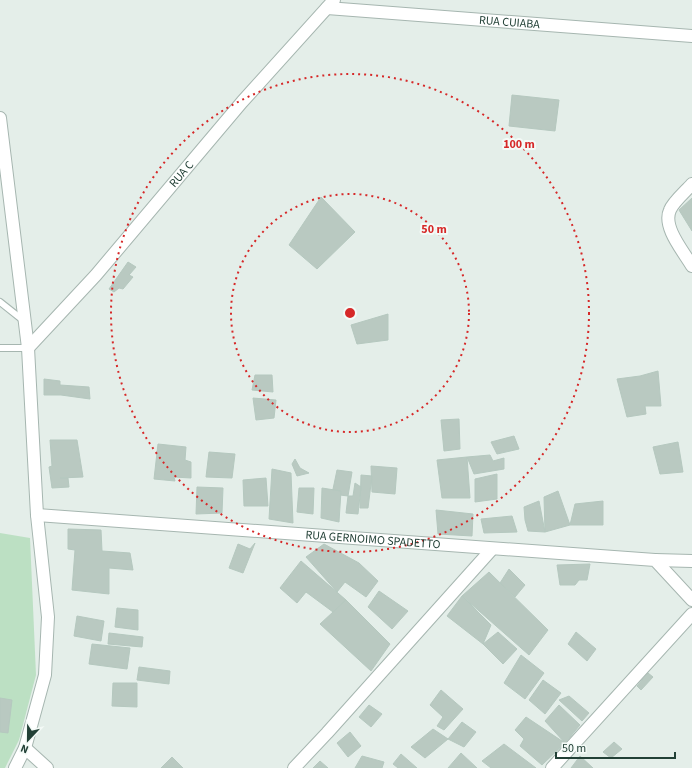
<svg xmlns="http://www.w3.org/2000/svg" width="692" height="768" font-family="'Source Sans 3',sans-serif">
<rect width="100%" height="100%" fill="#e4eee9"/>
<polygon fill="#bce0c3" points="0,533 30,538 36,675 19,740 5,768 0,768"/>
<g fill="#b9c9c1" stroke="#b5c8bf">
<polygon points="512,95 559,100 555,131 509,126"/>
<polygon points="321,197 355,232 317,269 289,245"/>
<polygon points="692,198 692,231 679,210"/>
<polygon points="128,262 136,267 129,275 133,277 123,289 119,288 114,292 109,289"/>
<polygon points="388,314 388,340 357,344 351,325"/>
<polygon points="658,371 661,406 645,406 646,414 627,417 617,379 640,376"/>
<polygon points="255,375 272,375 273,392 252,390"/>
<polygon points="44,379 60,381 60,385 89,387 90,399 61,395 44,395"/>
<polygon points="253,398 276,400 274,418 256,420"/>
<polygon points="459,419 460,449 444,451 441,420"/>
<polygon points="514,436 519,449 497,454 491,442"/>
<polygon points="50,440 77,440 83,477 60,478 68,478 69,487 52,488 49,467 52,466"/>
<polygon points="678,442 683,472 660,474 653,447"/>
<polygon points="158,444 186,447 185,460 191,462 191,478 174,477 175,481 154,479"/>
<polygon points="209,452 235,454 232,478 206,477"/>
<polygon points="490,455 493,461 504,458 504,469 474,474 467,457"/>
<polygon points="467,457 470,498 442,498 437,460"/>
<polygon points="295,459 300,468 309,473 297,476 292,464"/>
<polygon points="371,466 397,468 395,494 372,492"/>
<polygon points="272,469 291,473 293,523 269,519"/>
<polygon points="337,470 352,472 348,496 332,494"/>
<polygon points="497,474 497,499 475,502 475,479"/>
<polygon points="361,475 372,476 368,508 360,508"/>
<polygon points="266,478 268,506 244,506 243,480"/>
<polygon points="355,483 361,487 358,514 346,513 348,496 353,496"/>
<polygon points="197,487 223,488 222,513 196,514"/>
<polygon points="299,488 314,488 313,514 297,512"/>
<polygon points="322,488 341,491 339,522 321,518"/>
<polygon points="558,491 570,525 545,532 544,497"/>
<polygon points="539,501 545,532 528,531 525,520 524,507"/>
<polygon points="603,501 603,525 570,525 575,504"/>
<polygon points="436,510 473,514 472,536 438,534"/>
<polygon points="512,516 517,532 484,533 481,519"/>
<polygon points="68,529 101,530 102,551 130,553 133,570 109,568 109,594 72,590 75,550 68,549"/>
<polygon points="255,543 243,573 229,568 238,544 250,549"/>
<polygon points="324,544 359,563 378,581 366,597 345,582 337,592 306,557"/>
<polygon points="301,561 346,600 333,612 306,592 297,603 280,588"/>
<polygon points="590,564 587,580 579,580 575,585 560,585 557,565"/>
<polygon points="509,569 525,585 515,597 500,583"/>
<polygon points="489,572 548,630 529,655 462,596"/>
<polygon points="379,591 408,611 392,629 368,607"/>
<polygon points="462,596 491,625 483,644 447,616"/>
<polygon points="346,600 390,644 371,671 320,624"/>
<polygon points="117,608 138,610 138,630 115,627"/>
<polygon points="77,616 104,621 101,641 74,636"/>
<polygon points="498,632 517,649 503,664 483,644"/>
<polygon points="576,632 596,649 587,661 568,644"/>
<polygon points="109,633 143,637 142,647 108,644"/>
<polygon points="92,644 130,648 127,669 89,664"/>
<polygon points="521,655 544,673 525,699 504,683"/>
<polygon points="139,667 170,671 169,684 137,680"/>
<polygon points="648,673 653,677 641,690 637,686"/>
<polygon points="543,680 561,693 545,714 529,700"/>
<polygon points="113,683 137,683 137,707 112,706"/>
<polygon points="441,690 463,709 444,730 437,726 443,717 430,705"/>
<polygon points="569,696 589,713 582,721 559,700"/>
<polygon points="0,698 12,700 8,733 0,732"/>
<polygon points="369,705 382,714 371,727 359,717"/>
<polygon points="559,705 580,725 565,743 545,721"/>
<polygon points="526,717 565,743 542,765 520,746 524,739 515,730"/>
<polygon points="462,722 476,732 464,747 448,739"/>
<polygon points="433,729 448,739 425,758 411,747"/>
<polygon points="350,732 361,746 348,757 337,743"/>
<polygon points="614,742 622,749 611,758 603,752"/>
<polygon points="504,744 536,768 491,768 482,761"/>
<polygon points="461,753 477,768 448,768"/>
<polygon points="401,754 417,768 398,768 393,764"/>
<polygon points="362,756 384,762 382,768 355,768"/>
<polygon points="580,756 593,768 571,768"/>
<polygon points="172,757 183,768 161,768"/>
<polygon points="320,761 328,768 313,768"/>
</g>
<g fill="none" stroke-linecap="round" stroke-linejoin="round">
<defs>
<g id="service">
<polyline points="0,302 24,321"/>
<polyline points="0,348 28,348"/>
</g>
<g id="minor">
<path id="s1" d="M327,8L692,36"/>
<polyline points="0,118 28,348 37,515 48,617 45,675 25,748 15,768"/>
<path d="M692,184C686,191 673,202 670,210C662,227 684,252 692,266"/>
<path id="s2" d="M28,348L96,275L242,102L334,0"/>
<path id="s3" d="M37,515L655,560L692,600"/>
<polyline points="655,560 692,561"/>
<polyline points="25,748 47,768"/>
<polyline points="294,768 327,733 492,549"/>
<polyline points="552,768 692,614"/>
</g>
</defs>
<use href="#service" stroke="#a6b6b0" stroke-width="8"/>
<use href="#minor" stroke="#a6b6b0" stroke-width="14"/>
<use href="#service" stroke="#fff" stroke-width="6"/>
<use href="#minor" stroke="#fff" stroke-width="12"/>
</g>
<g fill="none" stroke="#d62828" stroke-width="2" stroke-dasharray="2 4">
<circle cx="350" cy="313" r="119"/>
<circle cx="350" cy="313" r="239"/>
</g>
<g text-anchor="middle" stroke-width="4" stroke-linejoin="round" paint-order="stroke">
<g font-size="12" fill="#224036" stroke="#f4faf7">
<text dy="4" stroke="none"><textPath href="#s1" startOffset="183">RUA CUIABA</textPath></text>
<text dy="4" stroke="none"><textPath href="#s2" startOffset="232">RUA C</textPath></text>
<text dy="4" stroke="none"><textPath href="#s3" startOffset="337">RUA GERNOIMO SPADETTO</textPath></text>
</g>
</g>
<circle cx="350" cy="313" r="6" fill="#d62828" stroke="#f4faf7" stroke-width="2"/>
<g font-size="12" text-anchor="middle" font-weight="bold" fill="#d62828" stroke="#f4faf7" stroke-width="4" stroke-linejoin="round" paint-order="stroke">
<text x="519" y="148">100 m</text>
<text x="434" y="233">50 m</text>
</g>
<g transform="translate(28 740) rotate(202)" stroke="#f4faf7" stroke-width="3" paint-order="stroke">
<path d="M0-3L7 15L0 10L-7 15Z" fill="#224036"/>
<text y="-6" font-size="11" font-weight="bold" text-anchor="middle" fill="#224036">N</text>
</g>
<path d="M556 752v6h119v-6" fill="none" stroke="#224036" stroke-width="2"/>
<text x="562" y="752" font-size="12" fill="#224036" stroke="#f4faf7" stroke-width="3" paint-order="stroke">50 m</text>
</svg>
